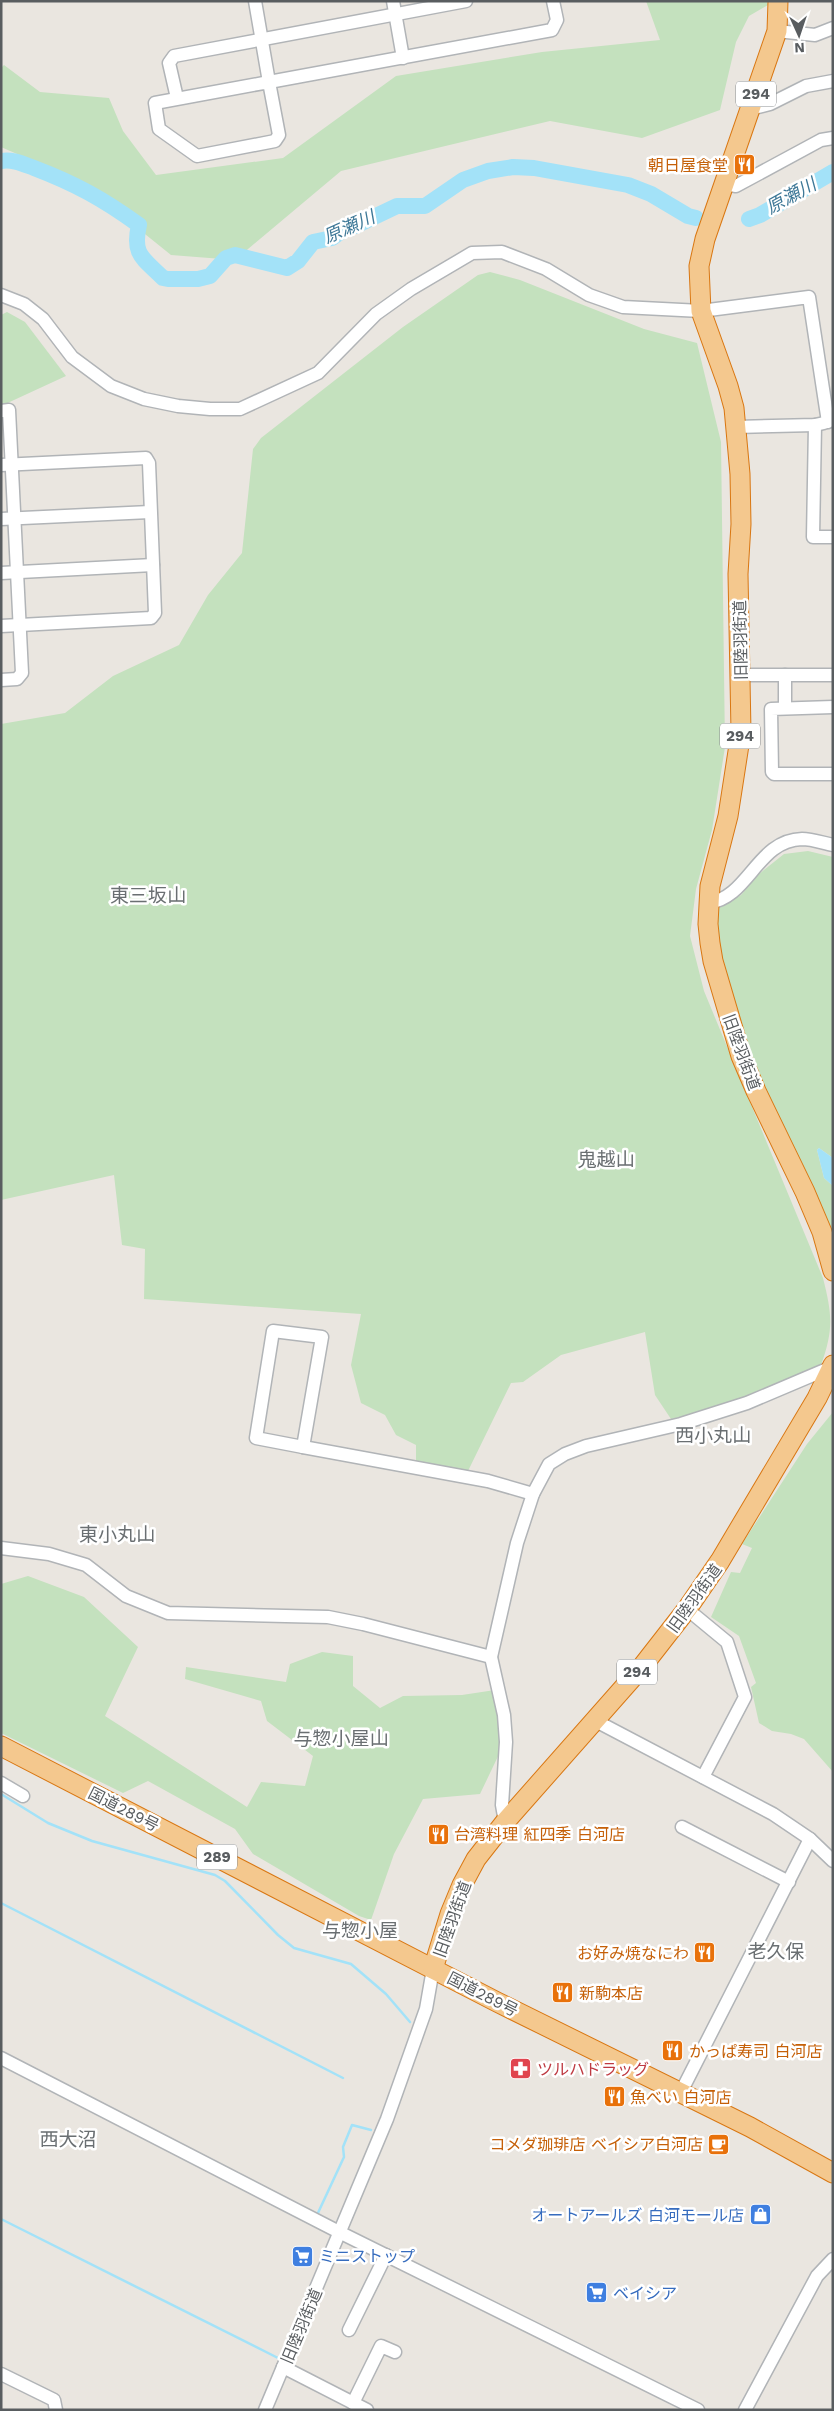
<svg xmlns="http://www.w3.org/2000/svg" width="834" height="2411" font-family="'Work Sans','Noto Sans JP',sans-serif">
<rect width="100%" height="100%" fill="#eae6e0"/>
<g fill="#c4e1be">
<polygon points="646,1 767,1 768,5 749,16 736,42 720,110 642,138 550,121 341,171 235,260 171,255 135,226 58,172 1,147 1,68 4,65 40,92 109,98 123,131 156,175 283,158 396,76 542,52 660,40"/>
<path d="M490,272L520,280L644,329L697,343L721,442L725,747L712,830L696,889L690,936L704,991L823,1278C832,1314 834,1329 821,1365L728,1406L671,1419L655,1395L645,1332L561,1355L523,1382L511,1383L468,1471L416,1462V1445L396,1435L385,1415L361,1403L351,1365L361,1314L144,1299L145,1249L122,1245L114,1175L1,1200V724L65,713L113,676L179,645L208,595L242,553L253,449L261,438L403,327L478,275Z"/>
<polygon points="7,312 25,322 66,376 1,406 1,315"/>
<polygon points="808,851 833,857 833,1158 819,1148 817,1150 824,1178 833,1186 833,1242 753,1075 720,963 717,909 741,895 759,874 784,854"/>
<polygon points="833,1412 833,1772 804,1739 791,1734 772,1731 759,1723 751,1687 756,1683 739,1636 711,1617 731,1572 740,1573 752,1548 742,1544 807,1444"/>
<polygon points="28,1576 84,1597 138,1647 105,1716 247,1807 261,1782 305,1786 313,1756 267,1721 261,1701 185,1679 186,1667 286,1682 290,1664 322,1652 353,1656 353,1686 380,1708 403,1696 462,1695 495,1690 502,1748 480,1794 423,1799 394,1854 371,1920 359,1916 253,1854 235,1829 148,1781 123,1793 1,1733 1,1584"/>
</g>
<polygon fill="#a3e2f8" points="819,1148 833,1158 833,1186 824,1178 817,1150"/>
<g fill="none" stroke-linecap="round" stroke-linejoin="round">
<g stroke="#a3e2f8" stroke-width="2.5">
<polyline points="1,1794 48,1823 92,1841 215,1875 225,1881 278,1935 294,1948 351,1964 386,1994 410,2022"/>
<polyline points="1,1903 343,2078"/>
<polyline points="317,2215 344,2157 343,2147 352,2125 371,2130"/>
<polyline points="1,2219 278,2358"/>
</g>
<g stroke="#a3e2f8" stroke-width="16">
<path d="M1,161C13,159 23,164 34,168C76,184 103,199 139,225C132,255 143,258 163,278L168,279H198L210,276L226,258L235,255L287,268L298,261L313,242L332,238L347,227L355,226L397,206H425L463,180L488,171L513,167L534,168L628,185L651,194L688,216L696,218"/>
<polyline points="749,219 760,215 833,172"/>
</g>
<defs>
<g id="minor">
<polyline points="255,1 269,82 155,103 159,129 197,156 275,141 279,135 269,82 552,30 557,20 553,1"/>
<polyline points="393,1 403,58"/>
<polyline points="777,31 815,35 833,28"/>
<polyline points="177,98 169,63 174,56 466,1"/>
<polyline points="750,109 770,104 806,86 833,81"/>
<polyline points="724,184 736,186 821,140 833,138"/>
<polyline points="1,295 24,304 43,319 72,357 111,386 144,399 178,406 210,409 240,409 318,373 376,314 411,289 472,253 502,252 546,269 589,295 623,307 701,311 809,297 828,422"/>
<polyline points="1,411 9,410 22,673 17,679 1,680"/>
<polyline points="815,425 813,537 833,537"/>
<polyline points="736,427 815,425 824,423"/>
<polyline points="1,465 146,458 149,463 155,613 151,618 1,626"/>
<polyline points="1,519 150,512"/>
<polyline points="1,573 153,565"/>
<polyline points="741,675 833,675"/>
<polyline points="785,675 785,707"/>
<polyline points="833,707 771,709 772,772 774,774 833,774"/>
<path d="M708,903C749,898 757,840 802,839C812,839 823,843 833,845"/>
<polygon points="273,1331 322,1337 303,1447 256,1438"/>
<polyline points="303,1447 488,1481 533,1494"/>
<polyline points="1,1548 49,1554 86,1565 126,1596 168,1613 328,1617 363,1624 491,1657"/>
<polyline points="687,1609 727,1642 745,1697 703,1777"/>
<polyline points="594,1720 773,1814 810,1839 833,1861"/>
<polyline points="1,1783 23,1796"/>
<polyline points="505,1822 502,1805 506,1742 504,1715 491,1657 517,1543 533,1494 549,1464 565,1454 586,1446 681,1424 747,1403 832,1367"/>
<polyline points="682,1827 789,1882"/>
<polyline points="1,2058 341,2233 698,2410"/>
<polyline points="680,2094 810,1839"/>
<polyline points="349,2330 386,2255"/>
<polyline points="283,2367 367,2410"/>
<polyline points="1,2374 54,2400 56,2410"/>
<polyline points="353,2403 381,2346 395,2352"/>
<polyline points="265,2410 387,2119 426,2009 433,1969"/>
<polyline points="745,2410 817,2276 833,2259"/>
</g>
<g id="highway">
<polyline points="778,1 777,31 705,239 699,266 701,311 728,386 734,408 740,474 741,524 738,574 741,732 728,816 710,886 708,924 710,943 713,961 741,1056 756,1091 805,1192 822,1232 833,1271"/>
<polyline points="1,1746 497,2002 750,2127 833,2173"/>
<polyline points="433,1969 450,1914 462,1885 476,1859 505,1822 641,1668 687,1609 720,1561 817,1398 833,1365"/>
</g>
</defs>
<use href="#minor" stroke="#b1b4b7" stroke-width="15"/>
<use href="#highway" stroke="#d97712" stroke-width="21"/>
<use href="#minor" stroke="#fff" stroke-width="12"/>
<use href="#highway" stroke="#f4c88e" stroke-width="19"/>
</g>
<defs>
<symbol id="restaurant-square" viewBox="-11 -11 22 22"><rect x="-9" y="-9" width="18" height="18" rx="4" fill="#e8710a" stroke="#fff"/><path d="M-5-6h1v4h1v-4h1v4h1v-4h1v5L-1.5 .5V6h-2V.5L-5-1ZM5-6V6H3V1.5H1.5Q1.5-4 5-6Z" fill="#fff"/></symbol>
<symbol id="pharmacy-square" viewBox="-11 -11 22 22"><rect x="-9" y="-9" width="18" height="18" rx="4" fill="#e0444e" stroke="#fff"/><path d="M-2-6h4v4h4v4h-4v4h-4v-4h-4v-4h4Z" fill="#fff"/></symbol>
<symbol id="cafe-square" viewBox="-11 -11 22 22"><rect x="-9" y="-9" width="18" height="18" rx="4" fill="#e8710a" stroke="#fff"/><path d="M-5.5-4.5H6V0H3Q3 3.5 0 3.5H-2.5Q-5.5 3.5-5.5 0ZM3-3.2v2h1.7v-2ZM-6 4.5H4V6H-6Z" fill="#fff"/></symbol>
<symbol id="shop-square" viewBox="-11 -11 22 22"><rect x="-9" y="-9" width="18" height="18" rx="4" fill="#3f7fe0" stroke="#fff"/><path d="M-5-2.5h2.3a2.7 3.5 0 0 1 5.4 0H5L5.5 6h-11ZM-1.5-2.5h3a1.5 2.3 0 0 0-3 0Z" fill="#fff"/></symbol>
<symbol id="supermarket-square" viewBox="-11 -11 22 22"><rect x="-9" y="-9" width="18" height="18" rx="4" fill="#3f7fe0" stroke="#fff"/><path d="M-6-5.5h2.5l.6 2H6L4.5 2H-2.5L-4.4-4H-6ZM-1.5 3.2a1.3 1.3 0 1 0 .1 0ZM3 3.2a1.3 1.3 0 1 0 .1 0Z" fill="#fff"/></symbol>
</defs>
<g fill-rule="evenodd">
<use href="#restaurant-square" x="732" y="152" width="25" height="25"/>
<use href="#restaurant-square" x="426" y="1822" width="25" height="25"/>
<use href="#restaurant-square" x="692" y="1940" width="25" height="25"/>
<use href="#restaurant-square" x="550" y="1980" width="25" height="25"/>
<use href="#restaurant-square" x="660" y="2038" width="25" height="25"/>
<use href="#pharmacy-square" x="508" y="2056" width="25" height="25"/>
<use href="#restaurant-square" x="602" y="2084" width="25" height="25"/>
<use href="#cafe-square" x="706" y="2132" width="25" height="25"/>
<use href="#shop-square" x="748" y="2202" width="25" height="25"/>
<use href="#supermarket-square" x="290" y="2244" width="25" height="25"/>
<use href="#supermarket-square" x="584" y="2280" width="25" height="25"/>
</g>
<g text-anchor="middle" stroke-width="5" stroke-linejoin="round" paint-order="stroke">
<g fill="#fff" stroke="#8b8e90" stroke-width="1">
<rect x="736" y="81.5" width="40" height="25" rx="4"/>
<rect x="720" y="723.5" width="40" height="25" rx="4"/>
<rect x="617" y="1659.5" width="40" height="25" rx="4"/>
<rect x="197" y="1844.5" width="40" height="25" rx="4"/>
</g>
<g font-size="15" font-weight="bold" fill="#595d60">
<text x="756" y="99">294</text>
<text x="740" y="741">294</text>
<text x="637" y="1677">294</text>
<text x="217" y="1862">289</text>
</g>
<g font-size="16" fill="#c56008" stroke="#fff" text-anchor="start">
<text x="728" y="171" text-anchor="end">朝日屋食堂</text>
<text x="454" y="1840">台湾料理 紅四季 白河店</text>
<text x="689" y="1959" text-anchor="end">お好み焼なにわ</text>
<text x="579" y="1999">新駒本店</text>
<text x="689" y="2057">かっぱ寿司 白河店</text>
<text x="630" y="2103">魚べい 白河店</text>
<text x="703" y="2150" text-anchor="end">コメダ珈琲店 ベイシア白河店</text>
</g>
<g font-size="16" fill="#595d60" stroke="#fff">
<text transform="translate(740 640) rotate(-91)" y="6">旧陸羽街道</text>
<text transform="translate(742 1052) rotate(70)" y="6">旧陸羽街道</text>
<text transform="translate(694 1598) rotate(-54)" y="6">旧陸羽街道</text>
<text transform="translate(124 1809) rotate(27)" y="6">国道289号</text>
<text transform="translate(452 1919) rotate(-70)" y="6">旧陸羽街道</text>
<text transform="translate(483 1994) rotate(27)" y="6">国道289号</text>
<text transform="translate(301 2326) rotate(-67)" y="6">旧陸羽街道</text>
</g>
<g font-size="16" fill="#be3a42" stroke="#fff" text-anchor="start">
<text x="537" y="2075">ツルハドラッグ</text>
</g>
<g font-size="16" fill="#366cbe" stroke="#fff" text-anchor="start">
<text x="744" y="2221" text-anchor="end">オートアールズ 白河モール店</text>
<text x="319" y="2262">ミニストップ</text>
<text x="613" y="2299">ベイシア</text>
</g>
<g font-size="18" font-style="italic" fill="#3e7897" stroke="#fff">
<text transform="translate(791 196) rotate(-29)" y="6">原瀬川</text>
<text transform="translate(349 227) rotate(-24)" y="6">原瀬川</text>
</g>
<g font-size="19" fill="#6a6f72" stroke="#fff">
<text x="148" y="902">東三坂山</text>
<text x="606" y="1166">鬼越山</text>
<text x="713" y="1442">西小丸山</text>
<text x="117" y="1541">東小丸山</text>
<text x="341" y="1745">与惣小屋山</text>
<text x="360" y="1937">与惣小屋</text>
<text x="776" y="1958">老久保</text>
<text x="68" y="2146">西大沼</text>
</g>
</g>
<rect width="834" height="2411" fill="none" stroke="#595d60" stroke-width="5"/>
<g transform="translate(799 35) rotate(177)" stroke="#ffffff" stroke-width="4" paint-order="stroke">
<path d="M0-4L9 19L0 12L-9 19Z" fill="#595d60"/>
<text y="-8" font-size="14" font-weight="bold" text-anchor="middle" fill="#595d60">N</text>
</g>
</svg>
